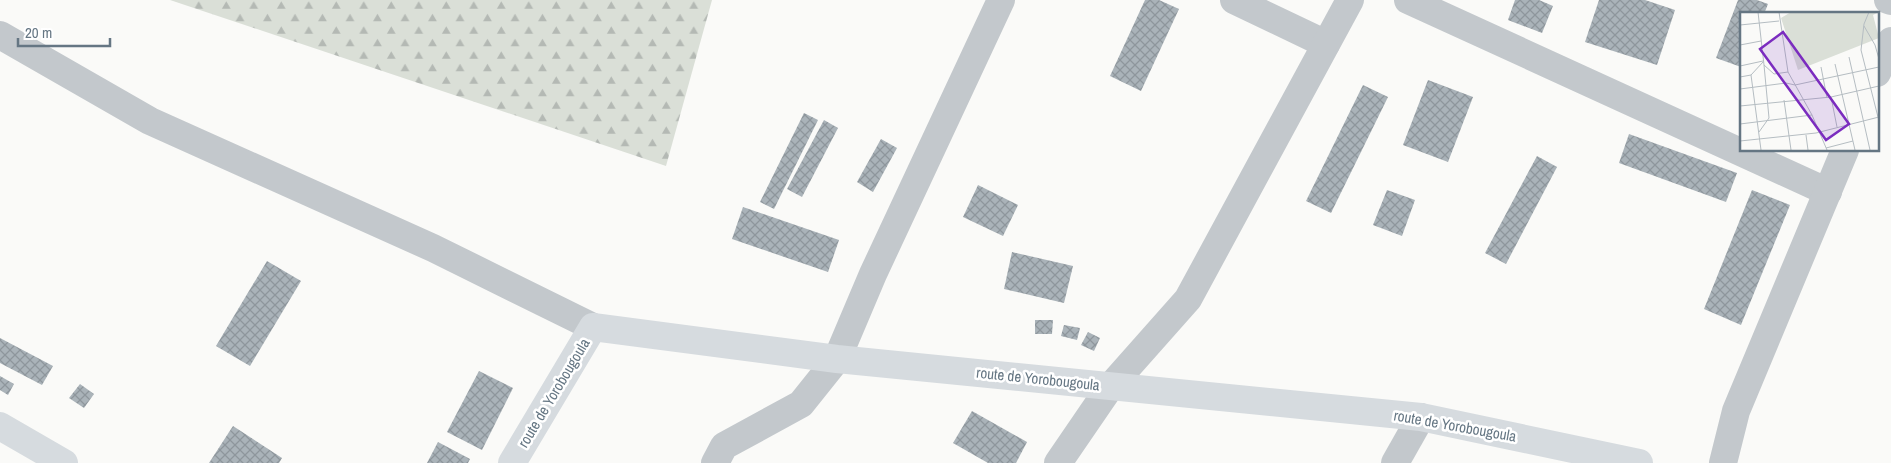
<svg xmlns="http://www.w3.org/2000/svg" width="1891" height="463" font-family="'Archivo Narrow',sans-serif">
<defs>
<pattern id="forest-firs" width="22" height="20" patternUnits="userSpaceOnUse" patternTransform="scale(1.25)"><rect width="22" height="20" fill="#dadfd7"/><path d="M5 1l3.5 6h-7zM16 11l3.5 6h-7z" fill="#b4b9b4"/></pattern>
<pattern id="building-cross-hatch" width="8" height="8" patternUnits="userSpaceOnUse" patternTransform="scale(1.25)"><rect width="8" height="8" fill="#aab3b9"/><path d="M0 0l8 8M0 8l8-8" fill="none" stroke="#8e969c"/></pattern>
</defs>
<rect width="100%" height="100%" fill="#fafaf8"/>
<polygon fill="url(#forest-firs)" points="170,0 712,0 666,166"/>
<g fill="url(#building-cross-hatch)">
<polygon points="1145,0 1159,0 1179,9 1141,91 1110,76"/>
<polygon points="1515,0 1539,0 1553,6 1542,33 1508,20"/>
<polygon points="1599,0 1645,0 1675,10 1657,65 1585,42"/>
<polygon points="1738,0 1757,0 1768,4 1764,14 1741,14 1741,67 1716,58"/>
<polygon points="1428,80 1473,97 1448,162 1403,145"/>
<polygon points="1363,85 1388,97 1331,213 1306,201"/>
<polygon points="804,113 818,120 774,209 760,202"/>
<polygon points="824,120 838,128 802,197 787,189"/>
<polygon points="1629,134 1737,173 1726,202 1619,163"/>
<polygon points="881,139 897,148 873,192 857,182"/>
<polygon points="1537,156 1557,167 1506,264 1485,253"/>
<polygon points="978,185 1018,205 1003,236 963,217"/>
<polygon points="1387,190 1415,200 1402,236 1373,225"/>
<polygon points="1752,190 1790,205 1741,325 1704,309"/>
<polygon points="743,207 839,240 828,272 732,239"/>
<polygon points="1012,252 1073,266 1064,303 1004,289"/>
<polygon points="267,261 301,281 250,366 216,346"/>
<polygon points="1035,320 1053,320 1052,334 1035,334"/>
<polygon points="1064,325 1080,328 1077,340 1061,336"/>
<polygon points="1088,332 1100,338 1094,351 1081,345"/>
<polygon points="0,338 53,366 42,385 0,363"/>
<polygon points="479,371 513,388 482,450 447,432"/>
<polygon points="0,376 14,384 8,395 0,390"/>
<polygon points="80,384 94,394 84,408 69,398"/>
<polygon points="972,411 1027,442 1016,463 988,463 953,443"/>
<polygon points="233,426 282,458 279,463 209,463"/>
<polygon points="438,442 470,459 468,463 427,463"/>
</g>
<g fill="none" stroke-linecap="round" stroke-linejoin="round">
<g stroke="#c3c8cc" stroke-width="28">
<polyline points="1234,0 1326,44"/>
<polyline points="1408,0 1828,192"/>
<polyline points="1888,0 1891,1"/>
<polyline points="0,35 150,121 433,248 593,327"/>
<polyline points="1877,73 1891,41"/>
<polyline points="715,463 724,446 801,404 837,359 873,274 1001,0"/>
<polyline points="1058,463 1110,387 1188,299 1350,0"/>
<polyline points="1395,463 1421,417"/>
<polyline points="1723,463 1736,411 1845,150"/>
</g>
<g stroke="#d6dbdf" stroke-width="28">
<polyline points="0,426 64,463"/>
<polyline points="512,463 593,327 837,359 1421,417 1639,463"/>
</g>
</g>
<g text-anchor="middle" stroke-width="5" stroke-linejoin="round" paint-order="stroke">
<g font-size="15" fill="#657683" stroke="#fff">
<text transform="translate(1038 379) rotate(6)" y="5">route de Yorobougoula</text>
<text transform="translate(554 393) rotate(-59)" y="5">route de Yorobougoula</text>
<text transform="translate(1455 426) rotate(10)" y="5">route de Yorobougoula</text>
</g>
</g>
<g transform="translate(1740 12)">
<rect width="139" height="139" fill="#fafaf8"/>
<path d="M51,0H139L133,3L139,26L58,58L41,6Z" fill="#dadfd7"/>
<path fill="none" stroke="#b5bdc2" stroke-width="1" d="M18,0L24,53L34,62L48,60L72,103L87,138M39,0L48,60M129,0L124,12L121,38L139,109M0,13L39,9M124,14L135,33L139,47M0,33L21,29M109,45L130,138M95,52L115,138M0,54L23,49M81,55L87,86M11,63L21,138M0,65L11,63L23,50M0,77L46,71L55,73L139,55M91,85L97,115M44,88L51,138M0,94L91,85L139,74M0,112L72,103M19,120L29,106L24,53M66,123L68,138M0,129L76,121L139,105M86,136L113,129"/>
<path fill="#7b2cbf" fill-opacity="0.15" stroke="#7b2cbf" stroke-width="2.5" d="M43,20L109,112L86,128L20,37Z"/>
<rect width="139" height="139" fill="none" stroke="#657683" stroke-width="2.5"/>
</g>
<path d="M18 38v8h92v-8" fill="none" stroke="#657683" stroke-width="2.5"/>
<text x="25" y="38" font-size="15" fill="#657683" stroke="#ffffff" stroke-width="4" paint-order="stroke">20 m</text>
</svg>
